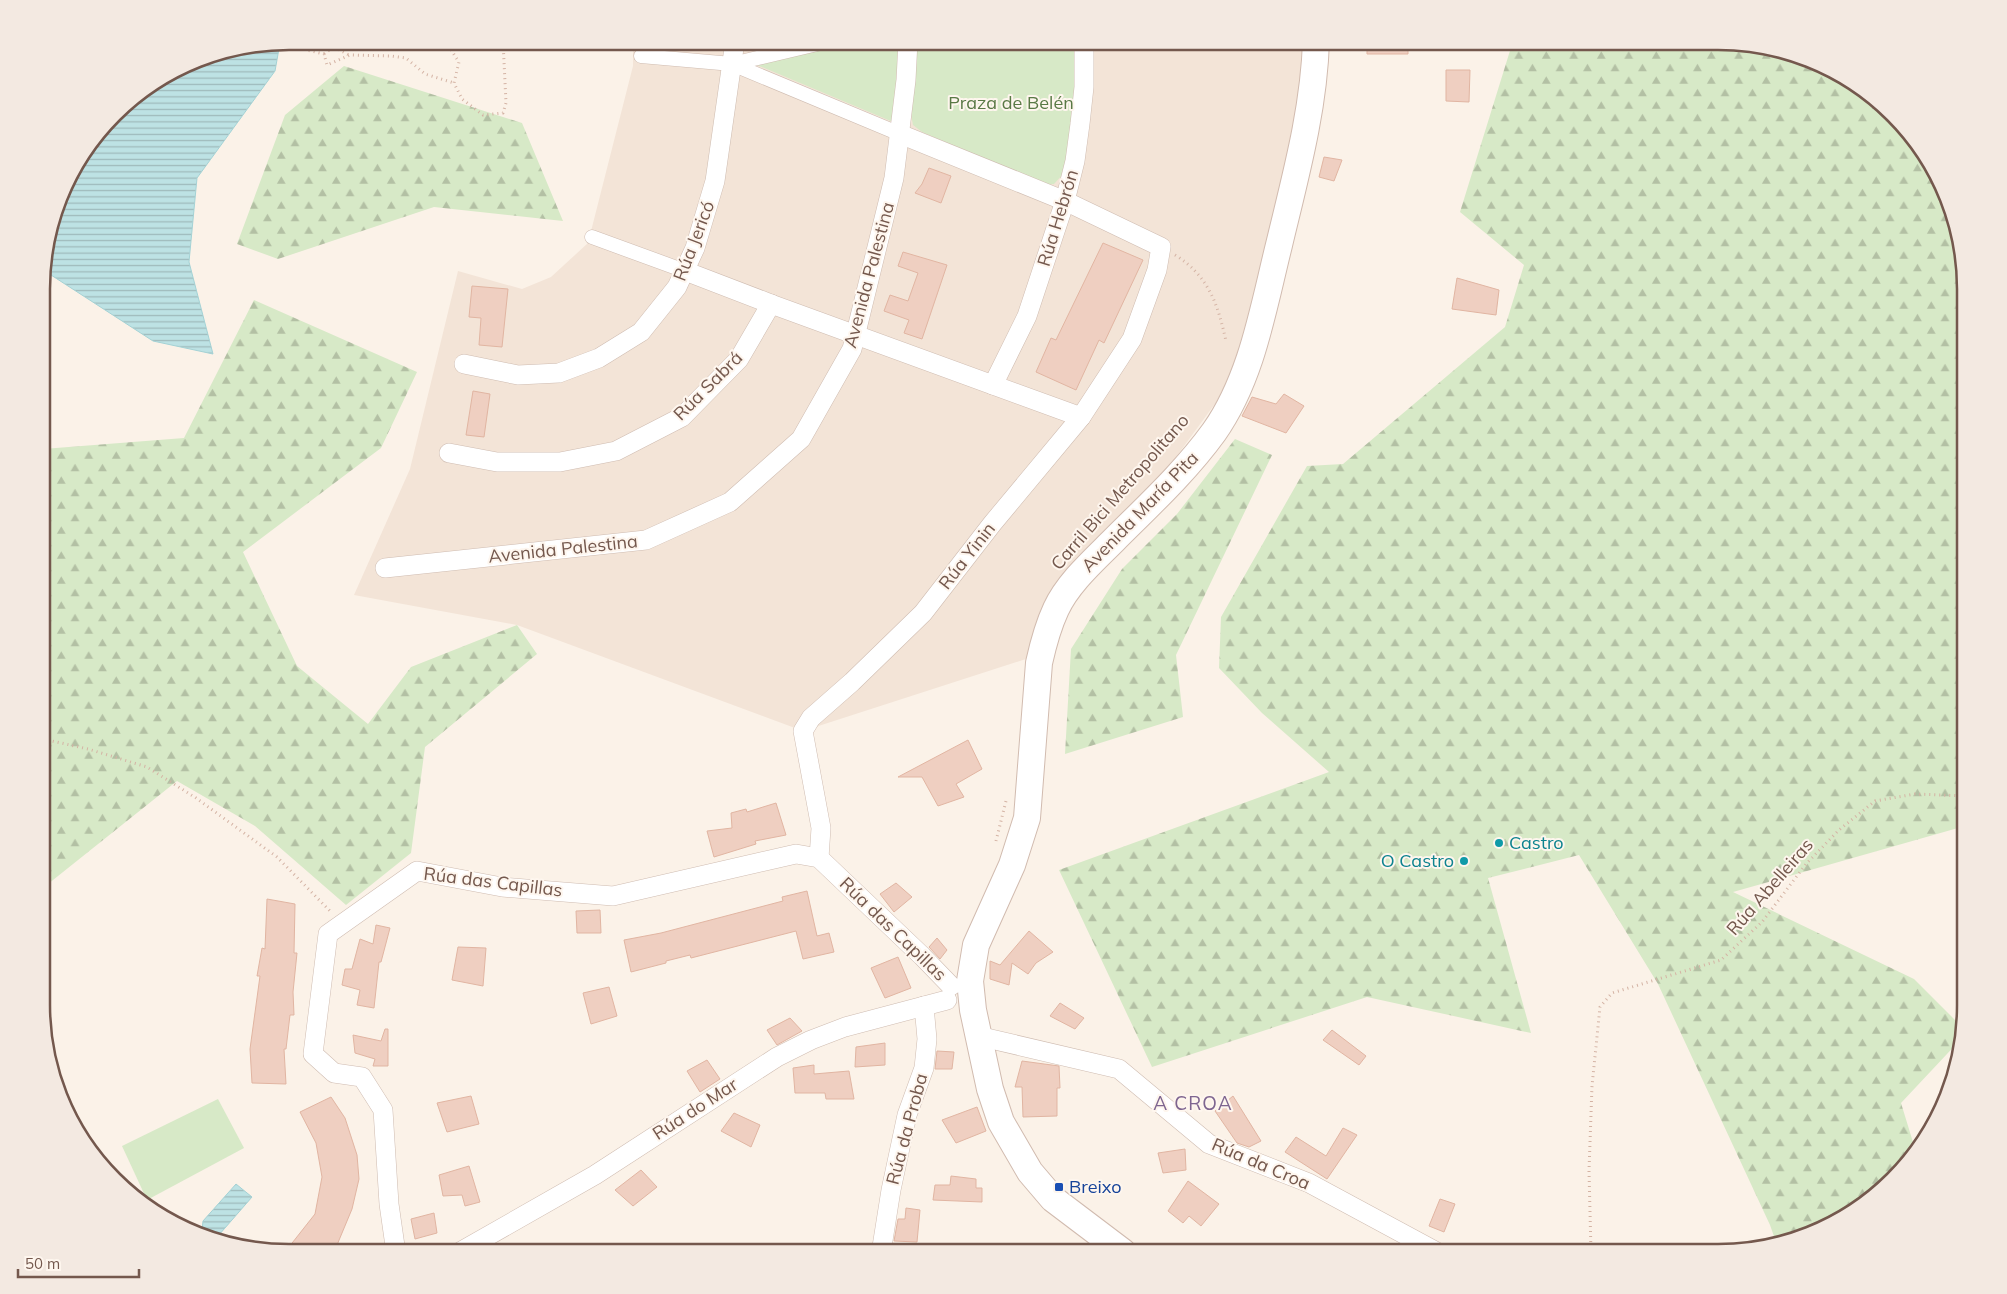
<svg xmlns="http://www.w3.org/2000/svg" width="2007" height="1294" font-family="Mulish,sans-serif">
<defs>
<pattern id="forest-firs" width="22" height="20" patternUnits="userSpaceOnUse" patternTransform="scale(1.25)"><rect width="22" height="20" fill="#d7e9c7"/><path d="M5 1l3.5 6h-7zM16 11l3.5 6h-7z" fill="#b3c0a4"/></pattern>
<pattern id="water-rules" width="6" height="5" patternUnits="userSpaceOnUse" patternTransform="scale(1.25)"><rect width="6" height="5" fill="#bde2e4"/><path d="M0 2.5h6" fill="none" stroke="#9ebabb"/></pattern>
</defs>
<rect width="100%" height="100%" fill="#fbf2e8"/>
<polygon fill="#f3e4d7" points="633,41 1302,41 1300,88 1284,168 1247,320 1233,368 1217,401 1029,658 803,731 517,625 354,595 410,469 458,271 522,289 551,277 588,243 633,66"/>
<g fill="url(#forest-firs)">
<polygon points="1513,41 1718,41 1797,54 1856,83 1904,125 1933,165 1957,224 1965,273 1965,826 1733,892 1914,979 1964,1029 1962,1038 1901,1103 1916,1152 1882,1191 1842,1220 1783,1244 1777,1245 1770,1225 1658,984 1579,855 1488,878 1531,1033 1367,997 1152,1067 1059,870 1329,772 1262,713 1219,668 1221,617 1307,466 1343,464 1505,327 1524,265 1460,212"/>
<polygon points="344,66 522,123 563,221 434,207 278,259 237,244 285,115"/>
<polygon points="254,300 417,372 381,448 243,552 297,666 368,724 411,667 517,625 537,654 425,747 411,853 346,905 255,826 177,781 43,888 43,449 184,438"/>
<polygon points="1235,439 1272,455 1176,655 1183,717 1065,754 1071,649 1122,569 1177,514"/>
</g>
<g fill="#d7e9c7">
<polygon points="859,41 899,41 893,122 757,65"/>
<polygon points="918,41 1076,41 1075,84 1065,172 1054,184 1045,185 922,132 913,125 911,114"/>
<polygon points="218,1099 244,1148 147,1200 122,1146"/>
</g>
<g fill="url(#water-rules)" stroke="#a4d2d5">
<polygon points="280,43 275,71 197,178 189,262 213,354 153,341 51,275 43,275 43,257 67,179 125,103 194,60"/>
<polygon points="236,1184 252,1197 218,1236 208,1238 202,1230 203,1221"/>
</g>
<g fill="#efcfc1" stroke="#e1b5a2">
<polygon points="1367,41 1408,43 1408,54 1367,54"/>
<polygon points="1446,70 1470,70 1469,102 1446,101"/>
<polygon points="1324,157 1342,160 1334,181 1319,177"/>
<polygon points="929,168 951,176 941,203 915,193 922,184"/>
<polygon points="1103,243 1143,260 1104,343 1099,340 1076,390 1036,372 1051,338 1056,340"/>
<polygon points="903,252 947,265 922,339 904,333 909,320 884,311 890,295 908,301 918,273 898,266"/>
<polygon points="1457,278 1499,290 1496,315 1452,309"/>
<polygon points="472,286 508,289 502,347 479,345 481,318 469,317"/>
<polygon points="473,391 490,394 484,437 466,435"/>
<polygon points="1284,394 1304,406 1286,433 1242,416 1252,397 1276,404"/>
<polygon points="968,740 982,769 956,784 964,797 938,806 922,777 898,777"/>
<polygon points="776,803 786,835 755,841 756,844 714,857 707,831 732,828 731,813 746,809 747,812"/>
<polygon points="896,883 912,897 894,912 880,894"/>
<polygon points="807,891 817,936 829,933 834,952 803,959 796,931 691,958 690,955 666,961 666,963 631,972 624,940 661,933 783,901 782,897"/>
<polygon points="267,899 295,904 294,953 297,953 293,992 294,1015 290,1015 286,1049 284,1049 286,1084 252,1083 250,1049 260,976 257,976 262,948 265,949"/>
<polygon points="600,910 601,933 577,933 576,911"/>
<polygon points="376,925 390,928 381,962 379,962 374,1008 357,1005 360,990 342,985 345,969 352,969 360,939 373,944"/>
<polygon points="1029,931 1053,952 1036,963 1028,974 1012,963 1009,985 990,979 990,961 1000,965"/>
<polygon points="937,938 947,950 940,959 929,947"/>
<polygon points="458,947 486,948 483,986 452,980"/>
<polygon points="898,957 911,988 885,998 871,968"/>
<polygon points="609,987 617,1016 591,1024 583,993"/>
<polygon points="1060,1003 1084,1018 1075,1029 1050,1016"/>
<polygon points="790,1018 802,1031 777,1045 767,1030"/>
<polygon points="385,1029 388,1029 388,1066 373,1066 375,1059 355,1053 353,1035 381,1041"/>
<polygon points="1332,1030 1366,1056 1359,1065 1323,1040"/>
<polygon points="885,1043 885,1065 855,1067 856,1047"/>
<polygon points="937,1051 954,1052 952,1069 935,1069"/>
<polygon points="707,1060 720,1079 700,1092 687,1071"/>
<polygon points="1022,1061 1059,1066 1060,1088 1057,1088 1057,1116 1023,1117 1022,1087 1015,1087"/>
<polygon points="814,1065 814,1074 849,1071 854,1099 826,1099 825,1093 795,1093 793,1068"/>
<polygon points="471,1096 479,1124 447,1132 437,1103"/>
<polygon points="1233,1096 1261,1141 1249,1147 1237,1143 1215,1111"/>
<polygon points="331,1097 345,1118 357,1155 359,1179 352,1209 337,1245 330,1253 285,1252 315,1214 322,1177 316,1143 300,1112"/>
<polygon points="977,1107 986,1131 956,1143 942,1120"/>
<polygon points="734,1113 760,1125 751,1147 721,1131"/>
<polygon points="1343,1128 1357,1135 1327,1179 1285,1152 1296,1137 1326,1156"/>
<polygon points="1185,1149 1186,1170 1163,1173 1158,1153"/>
<polygon points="469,1166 480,1202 465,1206 462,1195 443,1196 439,1175"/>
<polygon points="641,1170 657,1187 633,1206 615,1190"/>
<polygon points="951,1176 976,1179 976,1188 982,1188 982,1202 933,1200 935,1185 950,1185"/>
<polygon points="1188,1181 1219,1204 1201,1226 1189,1216 1183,1223 1168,1211"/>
<polygon points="1440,1199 1455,1204 1444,1232 1429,1226"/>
<polygon points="906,1208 920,1210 917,1242 894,1241 898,1219 905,1219"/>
<polygon points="434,1213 437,1233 415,1239 411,1219"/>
</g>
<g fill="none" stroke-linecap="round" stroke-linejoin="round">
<defs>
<g id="pedestrian">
<polyline points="641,56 732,64 900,134"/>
<polyline points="732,64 830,41"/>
<polyline points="592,237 685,271"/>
</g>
<g id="minor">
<polyline points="685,271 771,304 1081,417"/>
<polyline points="464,364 518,375 559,373 599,358 641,332 677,287 695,248 715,181 735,41"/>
<polyline points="993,385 1027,316 1065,201 1075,161 1080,124 1084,87 1084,41"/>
<polyline points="449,453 497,462 560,462 616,451 682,417 739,359 771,304"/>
<polyline points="385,568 646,540 730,502 801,439 852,349 894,178 906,80 908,41"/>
<polyline points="819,858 821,828 803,731 811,718 852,682 923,613 992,524 1081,417 1132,339 1157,270 1161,247 1065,201 900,134"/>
<polyline points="978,1036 1119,1069 1209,1144 1309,1183 1437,1252"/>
<polyline points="396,1253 389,1204 383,1110 362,1077 334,1073 313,1054 328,934 417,871 502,887 613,896 796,854 819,858 922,956 951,986"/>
<polyline points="458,1253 595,1175 777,1057 811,1040 845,1027 947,1000"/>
<polyline points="881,1253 891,1190 907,1115 924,1068 927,1039 924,1006"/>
</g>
<path id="secondary" d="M1123,1252L1053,1199L1030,1172L1001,1122L990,1089L973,1010L970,981L976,945L1012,865L1027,818L1039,663C1043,645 1048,626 1056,609C1068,583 1093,561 1114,540C1148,506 1185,472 1214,432C1252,378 1263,309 1279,245C1295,178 1314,110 1316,41"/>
</defs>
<use href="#pedestrian" stroke="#cfbcb1" stroke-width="15"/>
<use href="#minor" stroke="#cfbcb1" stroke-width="20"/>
<use href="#secondary" stroke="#d1bbaf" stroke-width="28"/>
<g stroke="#d4b3a4" stroke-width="3" stroke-dasharray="1 4" stroke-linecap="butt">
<polyline points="301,41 302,49 324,54 327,65 350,55 391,56 406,58 425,74 454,83"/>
<polyline points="439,41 449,47 459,62 454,83 462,99 483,115 503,113 506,103 503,41"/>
<polyline points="334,47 349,55"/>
<polyline points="324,54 334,47 335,41"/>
<polyline points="1925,155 1941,186"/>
<path d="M1175,255C1209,276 1218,305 1226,341"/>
<polyline points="43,739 88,749 147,767 196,798 277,857 332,913"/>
<polyline points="996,841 1006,801"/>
<polyline points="1591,1252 1589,1171 1592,1086 1600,1007 1612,993 1721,960 1762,922 1806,864 1839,830 1875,801 1915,794 1965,796"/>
</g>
<use href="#pedestrian" stroke="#fff" stroke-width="14"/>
<use href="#minor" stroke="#fff" stroke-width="19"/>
<use href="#secondary" stroke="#fff" stroke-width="26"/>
</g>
<g fill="#0f9aa8" stroke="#fef6ee" stroke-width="2">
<circle cx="1499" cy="843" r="5"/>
<circle cx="1464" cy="861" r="5"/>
</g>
<rect fill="#1a4fb4" stroke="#fef6ee" stroke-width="2" x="1054" y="1182" width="10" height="10" rx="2.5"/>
<g text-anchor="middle" stroke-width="4" stroke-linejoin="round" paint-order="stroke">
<g font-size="18" fill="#597945" stroke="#fef6ee">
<text x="1011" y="109">Praza de Belén</text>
</g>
<g font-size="18" fill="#74584d" stroke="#fef6ee">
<text transform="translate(1058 218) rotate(-73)" y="6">Rúa Hebrón</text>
<text transform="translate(694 241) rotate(-69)" y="6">Rúa Jericó</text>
<text transform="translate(869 275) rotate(-75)" y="6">Avenida Palestina</text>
<text transform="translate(708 386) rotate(-45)" y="6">Rúa Sabrá</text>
<text transform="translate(1120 492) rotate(-49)" y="6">Carril Bici Metropolitano</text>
<text transform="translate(1140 512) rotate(-46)" y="6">Avenida María Pita</text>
<text transform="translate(563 549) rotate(-6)" y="6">Avenida Palestina</text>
<text transform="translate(967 556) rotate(-52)" y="6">Rúa Yinin</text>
<text transform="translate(493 882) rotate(7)" y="6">Rúa das Capillas</text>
<text transform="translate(1770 887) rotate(-49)" y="6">Rúa Abelleiras</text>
<text transform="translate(893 929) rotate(44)" y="6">Rúa das Capillas</text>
<text transform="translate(695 1109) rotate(-33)" y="6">Rúa do Mar</text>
<text transform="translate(907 1129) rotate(-75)" y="6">Rúa da Proba</text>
<text transform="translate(1261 1164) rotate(23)" y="6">Rúa da Croa</text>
</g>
<g font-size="18" fill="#0d838f" stroke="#fef6ee" text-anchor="start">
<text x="1509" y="849">Castro</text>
<text x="1454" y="867" text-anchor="end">O Castro</text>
</g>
<g font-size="18" fill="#164399" stroke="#fef6ee" text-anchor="start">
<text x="1069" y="1193">Breixo</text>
</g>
<g font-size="19" letter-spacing="1" fill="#7e6590" stroke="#fef6ee">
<text x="1193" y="1110">A CROA</text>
</g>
</g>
<path d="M0 0H2007V1294H0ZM289 50H1718A239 239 0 0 1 1957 289V1005A239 239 0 0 1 1718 1244H289A239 239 0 0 1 50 1005V289A239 239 0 0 1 289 50Z" fill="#f3e9e1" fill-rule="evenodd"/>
<path fill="none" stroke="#74584d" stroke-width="2.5" d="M289 50H1718A239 239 0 0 1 1957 289V1005A239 239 0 0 1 1718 1244H289A239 239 0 0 1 50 1005V289A239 239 0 0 1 289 50Z"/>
<path d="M18 1269v8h121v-8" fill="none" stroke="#74584d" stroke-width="2.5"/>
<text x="25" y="1269" font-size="15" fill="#74584d" stroke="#fef6ee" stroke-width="4" paint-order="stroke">50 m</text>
</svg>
